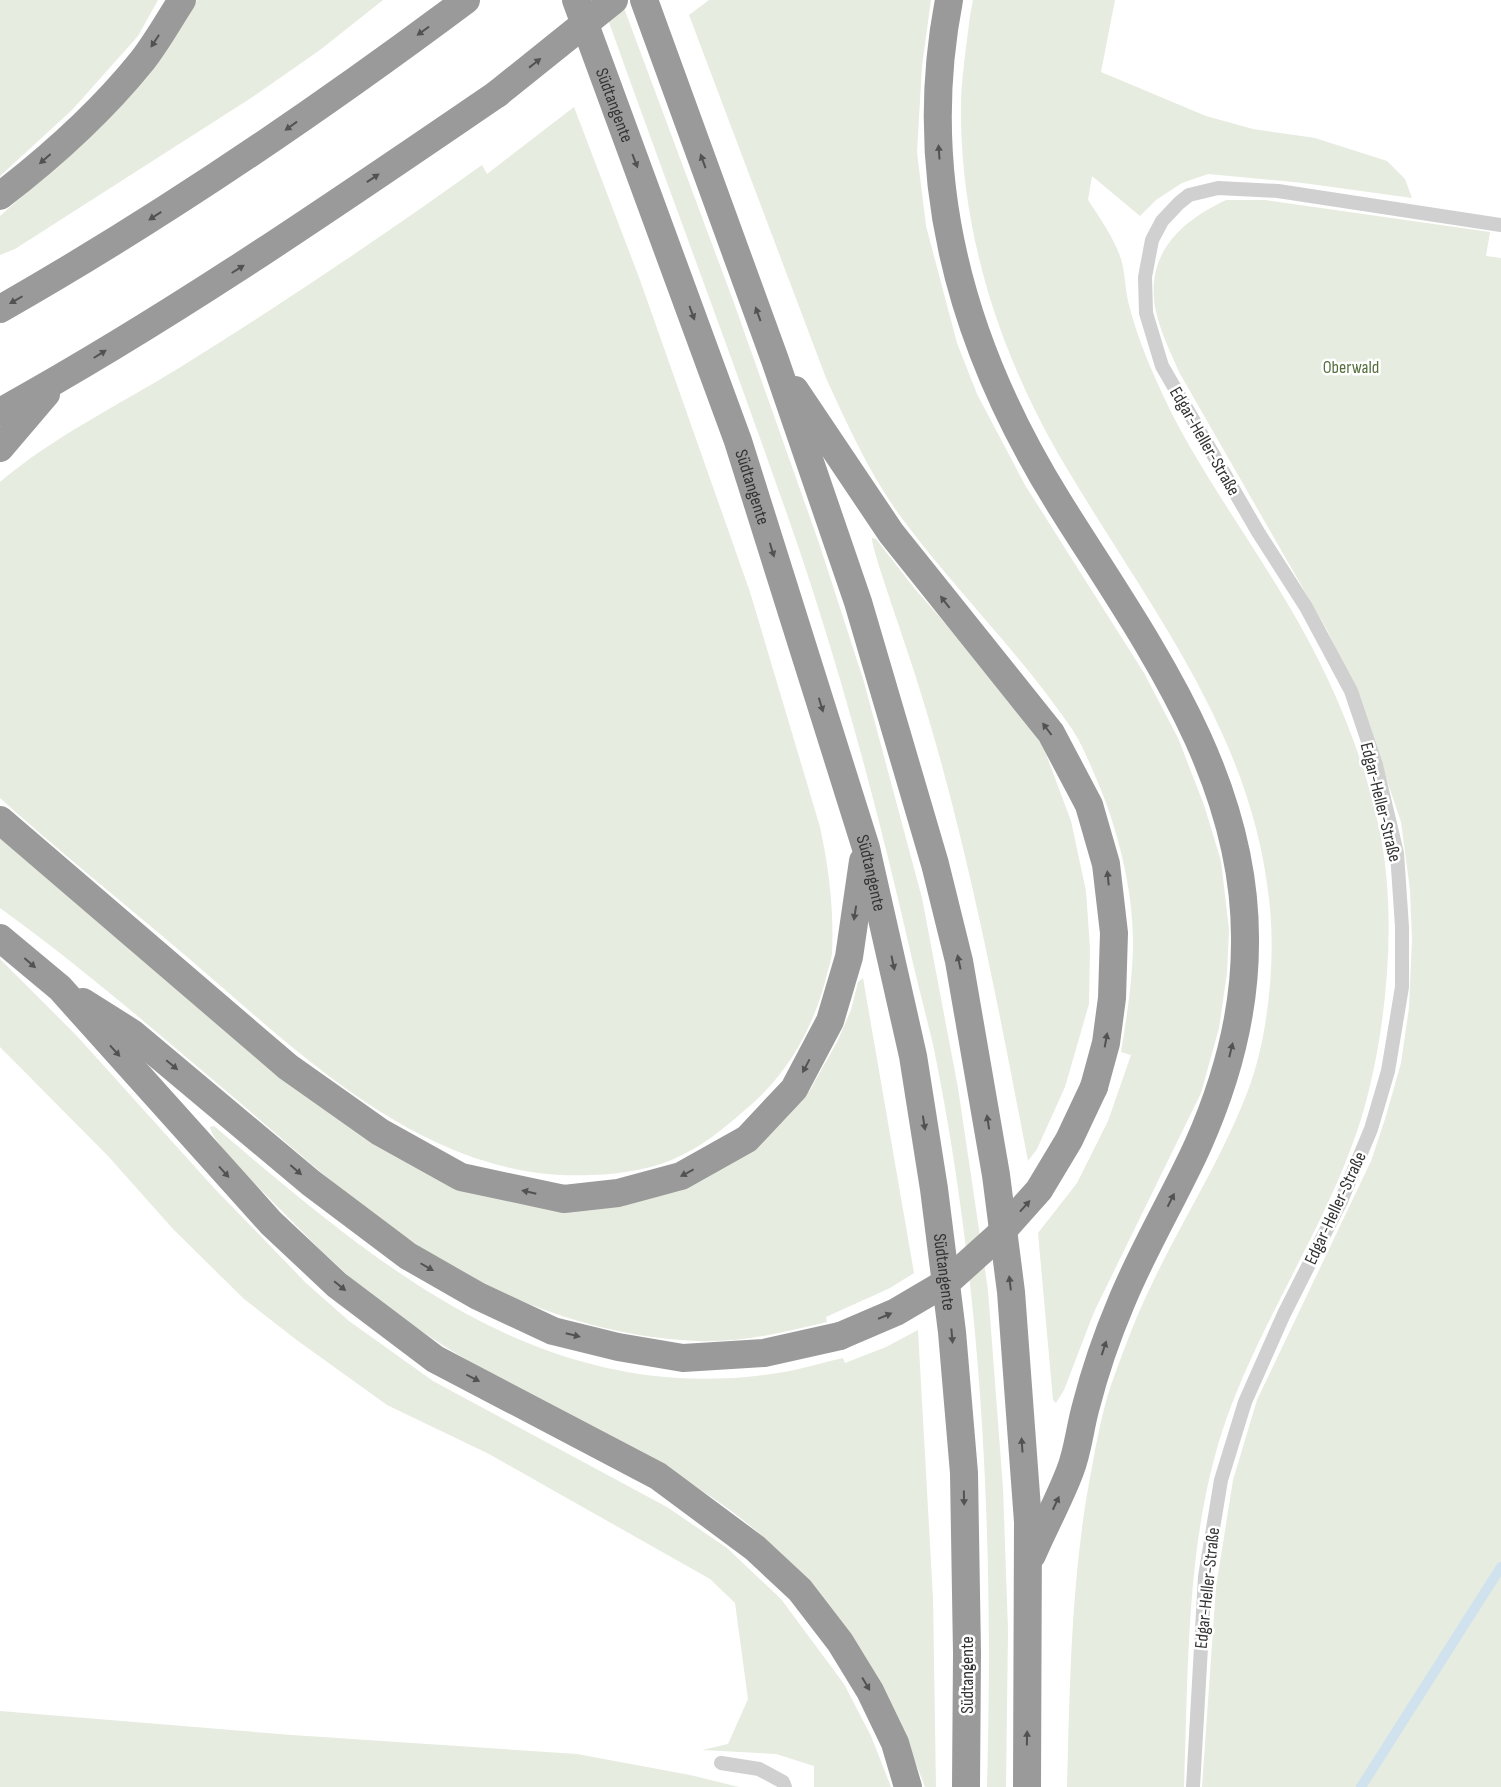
<svg xmlns="http://www.w3.org/2000/svg" width="1501" height="1787" font-family="'Sofia Sans Condensed',sans-serif">
<rect width="100%" height="100%" fill="#fff"/>
<g fill="#e6ecdf">
<polygon points="0,0 158,0 138,36 72,110 0,176"/>
<path d="M197,0H383L320,50L251,98L15,249L0,255V216C38,183 73,149 108,113C145,75 172,48 197,0Z"/>
<path d="M601,0H621L734,303L819,543L864,682L922,898L958,1088L988,1290L1003,1488L1008,1630L1006,1787H987C994,1541 983,1291 934,1049C927,1019 919,989 912,959C880,818 843,678 796,540C733,359 665,180 601,0Z"/>
<path d="M709,0H931L922,66L917,152L926,226L957,343L977,394L1025,485L1144,673L1178,738L1204,805L1221,861L1229,930L1227,973L1219,1028L1201,1093L1094,1312L1064,1390L1056,1403L1053,1400L1038,1233L1077,1183L1108,1121L1131,1055L1121,1052C1127,1015 1133,979 1133,942C1133,888 1117,826 1096,778C1089,762 1082,744 1072,729C1021,654 955,590 901,517C870,475 848,426 826,378L689,15Z"/>
<path d="M973,0H1115L1101,72L1206,116L1253,129L1315,138L1387,161L1405,179L1412,198L1303,183L1208,174L1182,183L1156,200L1140,216L1092,176L1088,200C1100,218 1114,238 1121,259C1125,272 1125,287 1128,301C1137,339 1154,377 1171,412C1205,478 1248,537 1286,601C1328,671 1362,748 1379,828C1397,911 1388,1016 1367,1098C1339,1205 1273,1298 1233,1401C1185,1523 1189,1658 1184,1787H1067C1070,1680 1071,1573 1092,1467C1097,1440 1102,1412 1111,1385C1123,1352 1135,1319 1150,1288C1182,1220 1224,1156 1250,1085C1269,1032 1276,955 1269,899C1251,732 1149,607 1066,467C1003,361 963,244 961,119C960,85 966,50 970,16Z"/>
<path d="M574,107L640,280L750,592L820,827C829,869 834,910 832,953C831,963 827,972 825,982C812,1029 789,1071 752,1104C730,1123 710,1141 684,1154C656,1169 623,1174 591,1175C431,1183 306,1059 193,962C129,907 63,855 0,798V482C54,436 119,405 179,368C282,304 383,236 482,165L487,174Z"/>
<path d="M1226,200H1265L1490,232L1486,256L1501,258V1787H1202L1216,1587L1233,1480L1257,1400L1371,1161L1386,1116L1401,1063L1409,1008L1412,939L1410,890L1401,822L1361,703L1328,632L1179,372C1170,351 1159,329 1155,307C1146,252 1182,221 1226,200Z"/>
<path d="M872,538L876,539L915,589L1002,688L1043,746L1071,821L1086,891L1090,948L1089,1004L1065,1087L1037,1149L1028,1161C995,990 963,818 908,653C903,636 871,547 872,538Z"/>
<path d="M0,838L291,1084L380,1147L493,1197L518,1203L559,1208L650,1198L680,1191L711,1175L746,1153L779,1124L810,1090L837,1042L851,1010L858,982L863,978L914,1273L890,1288L826,1317L827,1322C785,1332 741,1343 697,1341C592,1337 490,1296 404,1236C345,1196 292,1147 238,1101C160,1035 83,968 0,908Z"/>
<polygon points="0,959 77,1036 214,1188 306,1283 349,1321 433,1381 667,1507 727,1548 781,1599 844,1684 871,1736 891,1787 814,1787 814,1766 776,1754 702,1750 728,1744 748,1699 735,1603 710,1579 489,1454 387,1405 298,1341 244,1299 173,1229 108,1156 0,1047"/>
<path d="M214,1126C381,1268 547,1412 784,1372C803,1369 823,1362 843,1358L845,1363L886,1347L918,1330L933,1598L936,1787H925C890,1692 838,1601 760,1534C691,1474 604,1437 524,1393C465,1360 405,1324 353,1280C323,1254 295,1224 267,1196C255,1184 212,1142 210,1127Z"/>
<polygon points="0,1711 292,1735 577,1754 690,1775 739,1787 0,1787"/>
</g>
<g fill="none" stroke-linecap="round" stroke-linejoin="round">
<polyline stroke="#cfe2ee" stroke-width="10" points="1361,1787 1501,1567"/>
<g stroke="#d0d0d0" stroke-width="14">
<polyline points="721,1763 759,1769 783,1782 785,1787"/>
<polyline points="1193,1787 1205,1577 1221,1480 1245,1402 1284,1314 1341,1201 1371,1129 1388,1071 1402,987 1402,927 1397,853 1376,765 1351,691 1306,607 1258,532 1162,366 1146,313 1145,277 1152,240 1162,221 1179,203 1189,195 1218,188 1278,191 1501,225"/>
</g>
<g stroke="#9a9a9a" stroke-width="28">
<path id="s1" d="M576,0L738,441L866,848L913,1056L934,1189L952,1332L964,1473L967,1653L966,1787"/>
<polyline points="644,0 775,360 858,602 935,864 959,961 996,1175 1011,1292 1028,1522 1027,1787"/>
<path d="M949,0C914,181 963,349 1059,503C1144,639 1247,774 1245,943C1245,1012 1226,1082 1198,1145C1174,1198 1143,1249 1121,1303C1107,1336 1095,1371 1086,1406C1080,1427 1078,1451 1070,1471C1059,1500 1044,1527 1032,1555"/>
<path d="M0,196C52,156 101,112 142,61C157,42 169,20 182,0"/>
<path d="M0,309C162,217 316,112 466,0"/>
<polyline points="795,390 891,533 1051,733 1089,805 1106,864 1114,933 1112,998 1106,1043 1094,1087"/>
<path d="M0,412C172,317 334,205 497,94"/>
<polyline points="0,448 46,394"/>
<polyline points="0,820 288,1067 380,1132 461,1177 564,1199 618,1193 681,1176 747,1139 794,1089 830,1021 849,957 863,861"/>
<polyline points="0,938 60,988 271,1223 337,1285 435,1359 658,1476 755,1548 800,1590 840,1642 870,1691 895,1743 908,1787"/>
<polyline points="83,1002 132,1033 311,1183 408,1256 478,1296 553,1331 618,1347 683,1358 764,1353 840,1336"/>
</g>
<g stroke="#9a9a9a" stroke-width="28">
<polyline points="497,94 614,0"/>
<polyline points="840,1336 896,1312 947,1282 996,1238 1039,1190 1069,1140 1094,1087"/>
</g>
</g>
<defs><path id="oneway-solid" d="M-6-.8H1V-3.2L6.5 0L1 3.2V.8H-6Z" transform="scale(1.25)"/></defs>
<g fill="#525252">
<use href="#oneway-solid" transform="translate(423 31) rotate(144)"/>
<use href="#oneway-solid" transform="translate(155 41) rotate(123)"/>
<use href="#oneway-solid" transform="translate(535 63) rotate(-38)"/>
<use href="#oneway-solid" transform="translate(291 126) rotate(144)"/>
<use href="#oneway-solid" transform="translate(939 152) rotate(-94)"/>
<use href="#oneway-solid" transform="translate(45 159) rotate(139)"/>
<use href="#oneway-solid" transform="translate(635 161) rotate(69)"/>
<use href="#oneway-solid" transform="translate(703 161) rotate(-110)"/>
<use href="#oneway-solid" transform="translate(373 178) rotate(-34)"/>
<use href="#oneway-solid" transform="translate(155 216) rotate(147)"/>
<use href="#oneway-solid" transform="translate(238 269) rotate(-32)"/>
<use href="#oneway-solid" transform="translate(16 300) rotate(150)"/>
<use href="#oneway-solid" transform="translate(692 313) rotate(70)"/>
<use href="#oneway-solid" transform="translate(758 314) rotate(-110)"/>
<use href="#oneway-solid" transform="translate(100 354) rotate(-32)"/>
<use href="#oneway-solid" transform="translate(772 550) rotate(73)"/>
<use href="#oneway-solid" transform="translate(945 602) rotate(-128)"/>
<use href="#oneway-solid" transform="translate(821 705) rotate(73)"/>
<use href="#oneway-solid" transform="translate(1047 729) rotate(-127)"/>
<use href="#oneway-solid" transform="translate(1108 878) rotate(-96)"/>
<use href="#oneway-solid" transform="translate(855 913) rotate(99)"/>
<use href="#oneway-solid" transform="translate(959 962) rotate(-102)"/>
<use href="#oneway-solid" transform="translate(30 963) rotate(41)"/>
<use href="#oneway-solid" transform="translate(893 963) rotate(78)"/>
<use href="#oneway-solid" transform="translate(1106 1040) rotate(-80)"/>
<use href="#oneway-solid" transform="translate(1231 1050) rotate(-76)"/>
<use href="#oneway-solid" transform="translate(115 1051) rotate(48)"/>
<use href="#oneway-solid" transform="translate(172 1065) rotate(40)"/>
<use href="#oneway-solid" transform="translate(806 1066) rotate(118)"/>
<use href="#oneway-solid" transform="translate(988 1122) rotate(-99)"/>
<use href="#oneway-solid" transform="translate(924 1123) rotate(81)"/>
<use href="#oneway-solid" transform="translate(296 1170) rotate(41)"/>
<use href="#oneway-solid" transform="translate(224 1172) rotate(48)"/>
<use href="#oneway-solid" transform="translate(687 1173) rotate(152)"/>
<use href="#oneway-solid" transform="translate(529 1192) rotate(-167)"/>
<use href="#oneway-solid" transform="translate(1171 1200) rotate(-63)"/>
<use href="#oneway-solid" transform="translate(1025 1206) rotate(-48)"/>
<use href="#oneway-solid" transform="translate(427 1267) rotate(30)"/>
<use href="#oneway-solid" transform="translate(1010 1283) rotate(-97)"/>
<use href="#oneway-solid" transform="translate(340 1286) rotate(39)"/>
<use href="#oneway-solid" transform="translate(885 1316) rotate(-23)"/>
<use href="#oneway-solid" transform="translate(573 1335) rotate(14)"/>
<use href="#oneway-solid" transform="translate(952 1336) rotate(85)"/>
<use href="#oneway-solid" transform="translate(1104 1348) rotate(-72)"/>
<use href="#oneway-solid" transform="translate(473 1378) rotate(27)"/>
<use href="#oneway-solid" transform="translate(1022 1445) rotate(-94)"/>
<use href="#oneway-solid" transform="translate(964 1498) rotate(89)"/>
<use href="#oneway-solid" transform="translate(1056 1503) rotate(-65)"/>
<use href="#oneway-solid" transform="translate(866 1684) rotate(59)"/>
<use href="#oneway-solid" transform="translate(1027 1738) rotate(-89)"/>
</g>
<g text-anchor="middle" stroke-width="5" stroke-linejoin="round" paint-order="stroke">
<g font-size="18" fill="#333" stroke="#fff">
<text dy="6" stroke="none"><textPath href="#s1" startOffset="112">Südtangente</textPath></text>
<text transform="translate(1205 441) rotate(60)" y="6">Edgar-Heller-Straße</text>
<text dy="6" stroke="none"><textPath href="#s1" startOffset="518">Südtangente</textPath></text>
<text transform="translate(1381 802) rotate(76)" y="6">Edgar-Heller-Straße</text>
<text dy="6" stroke="none"><textPath href="#s1" startOffset="922">Südtangente</textPath></text>
<text transform="translate(1335 1208) rotate(-65)" y="6">Edgar-Heller-Straße</text>
<text dy="6" stroke="none"><textPath href="#s1" startOffset="1328">Südtangente</textPath></text>
<text transform="translate(1207 1588) rotate(-84)" y="6">Edgar-Heller-Straße</text>
<text transform="translate(967 1675) rotate(-90)" y="6">Südtangente</text>
</g>
<g font-size="18" fill="#56703f" stroke="#fff">
<text x="1351" y="373">Oberwald</text>
</g>
</g>
</svg>
